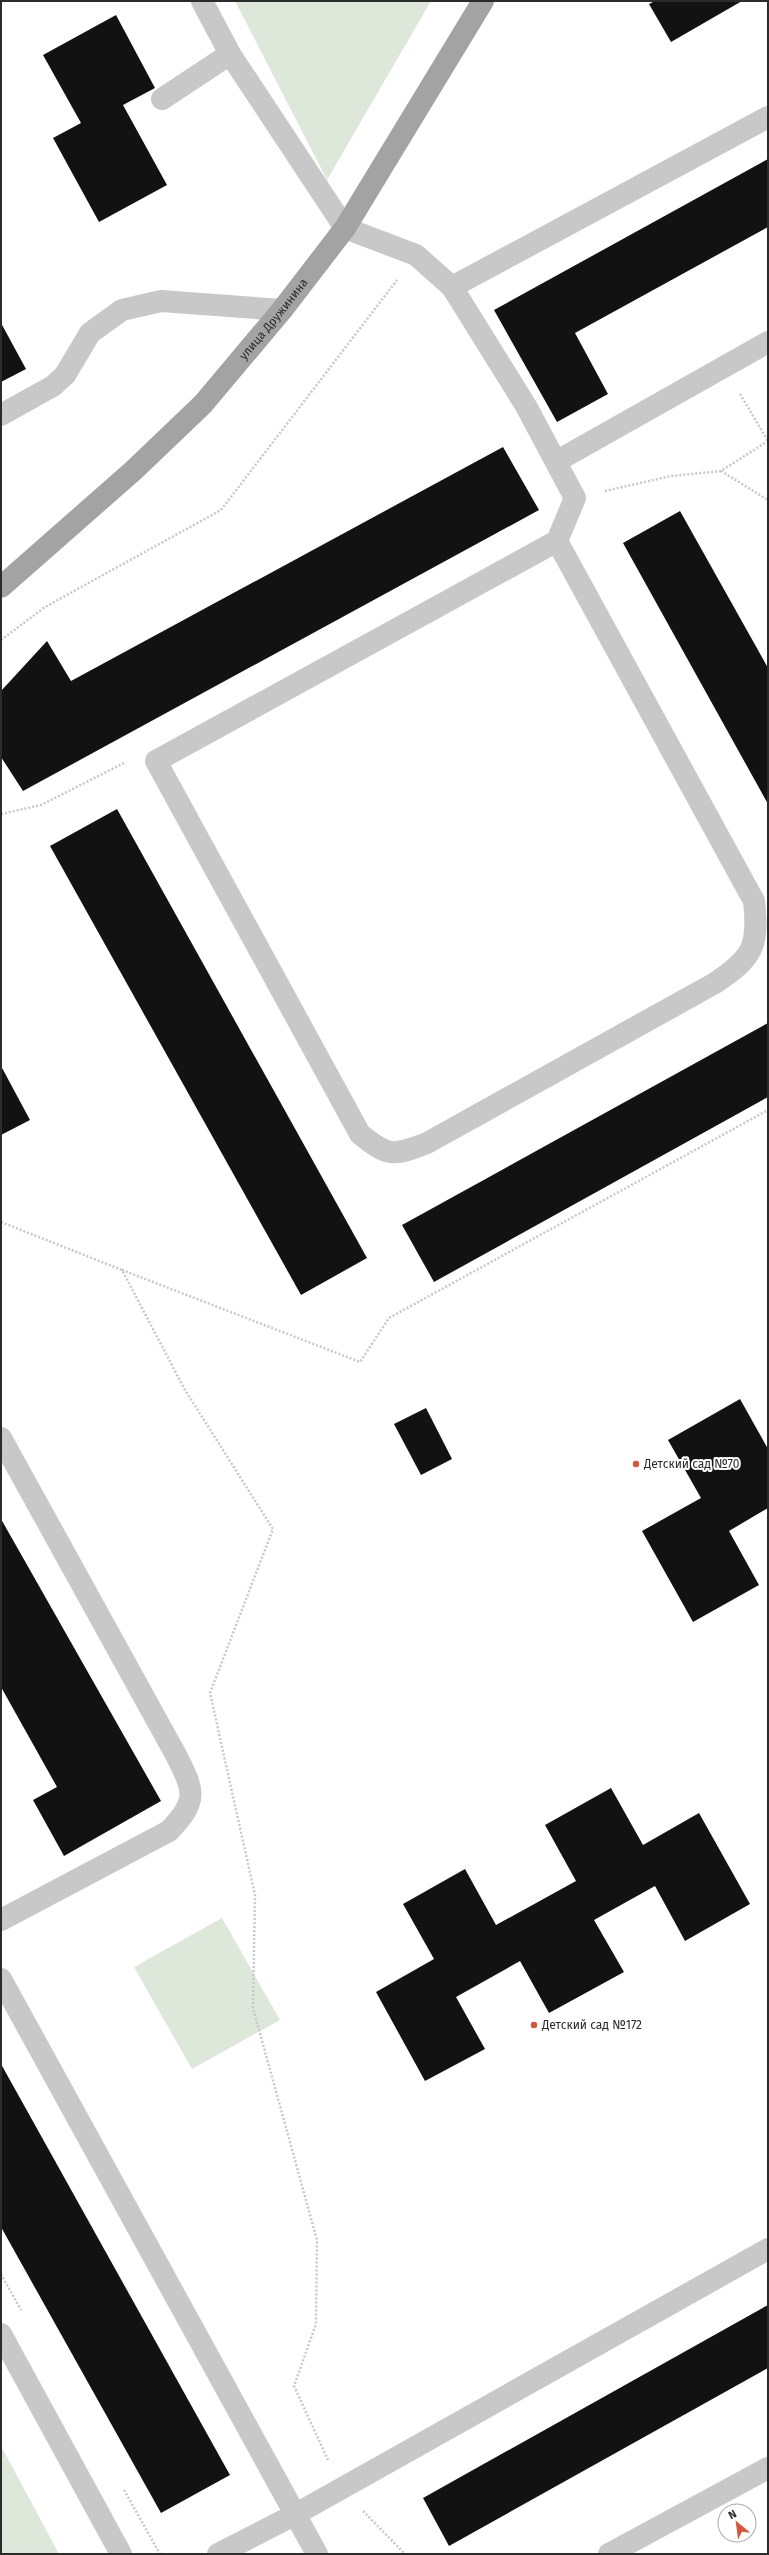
<svg xmlns="http://www.w3.org/2000/svg" width="769" height="2555" font-family="'Fira Sans',sans-serif">
<rect width="100%" height="100%" fill="#fff"/>
<g fill="#dee8da">
<polygon points="235,1 431,1 327,180"/>
<polygon points="222,1918 280,2020 192,2069 134,1967"/>
<polygon points="1,2446 59,2554 1,2554"/>
</g>
<g fill="#121212">
<polygon points="655,1 742,1 671,42 649,4"/>
<polygon points="116,15 155,88 123,105 167,185 99,222 53,138 81,123 43,55"/>
<polygon points="768,159 768,227 575,333 608,394 557,422 494,310"/>
<polygon points="1,323 26,369 1,382"/>
<polygon points="503,447 539,510 23,791 1,757 1,691 47,641 71,681"/>
<polygon points="680,511 768,668 768,804 623,543"/>
<polygon points="117,809 367,1258 301,1295 50,846"/>
<polygon points="768,1023 768,1097 434,1282 402,1225"/>
<polygon points="1,1066 30,1120 1,1135"/>
<polygon points="740,1399 768,1449 768,1508 729,1531 759,1585 693,1622 642,1531 701,1498 668,1440"/>
<polygon points="426,1408 452,1459 421,1475 394,1424"/>
<polygon points="1,1519 161,1801 64,1856 33,1800 57,1787 1,1687"/>
<polygon points="611,1788 643,1845 699,1813 750,1904 685,1941 655,1886 594,1920 624,1972 549,2013 520,1961 456,1997 485,2049 425,2081 376,1992 434,1959 403,1904 465,1869 496,1925 576,1881 545,1825"/>
<polygon points="1,2064 230,2475 161,2513 1,2227"/>
<polygon points="768,2305 768,2368 449,2546 423,2498"/>
</g>
<g fill="none" stroke-linecap="round" stroke-linejoin="round">
<g stroke="#c8c8c8" stroke-width="2.5" stroke-dasharray="2 2" stroke-linecap="butt">
<polyline points="740,394 768,441"/>
<polyline points="721,471 768,500"/>
<polyline points="605,491 671,476 721,471 768,441"/>
<polyline points="1,640 45,607 221,510 397,280"/>
<polyline points="1,814 41,805 126,762"/>
<polyline points="1,1222 122,1270 185,1390 273,1529 210,1693 255,1895 253,2008 317,2240 316,2324 294,2386 328,2460"/>
<polyline points="122,1270 360,1362 389,1318 768,1110"/>
<polyline points="1,2274 21,2310"/>
<polyline points="124,2490 160,2554"/>
<polyline points="363,2511 405,2554"/>
</g>
<g stroke="#c8c8c8" stroke-width="22">
<polyline points="202,1 230,54 345,228 416,255 452,287 768,117"/>
<polyline points="162,99 230,54"/>
<path d="M452,287L526,406L575,498L557,541L156,761L360,1134C388,1157 394,1156 427,1143L715,983C753,958 759,946 754,901L557,541"/>
<polyline points="1,415 53,386 65,375 90,333 122,310 161,301 282,310"/>
<polyline points="557,461 768,342"/>
<path d="M1,1438L176,1755C194,1791 199,1800 169,1831L1,1920"/>
<polyline points="1,1979 317,2554"/>
<polyline points="1,2334 121,2554"/>
<polyline points="218,2554 296,2514 768,2249"/>
<polyline points="609,2554 768,2468"/>
</g>
<path stroke="#a3a3a3" stroke-width="22" id="s1" d="M1,587L134,470L203,404L282,310L345,228L483,1"/>
</g>
<g fill="#d5573b" stroke="#fff" stroke-width="1.5">
<circle cx="636" cy="1464" r="4"/>
<circle cx="534" cy="2025" r="4"/>
</g>
<g text-anchor="middle" stroke-width="4" stroke-linejoin="round" paint-order="stroke">
<g font-size="12" fill="#2b2b2b" stroke="#fff">
<text dy="4" stroke="none"><textPath href="#s1" startOffset="383">улица Дружинина</textPath></text>
</g>
<g font-size="12" fill="#2b2b2b" stroke="#fff" text-anchor="start">
<text x="644" y="1468">Детский сад №70</text>
<text x="542" y="2029">Детский сад №172</text>
</g>
</g>
<rect width="769" height="2555" fill="none" stroke="#2b2b2b" stroke-width="4"/>
<g transform="translate(737 2523) rotate(331)"><circle r="19" fill="#ffffff" stroke="#aaaaaa"/>
<path d="M0-3L7 15L0 10L-7 15Z" fill="#d5573b"/>
<text y="-6" font-size="11" font-weight="bold" text-anchor="middle" fill="#2b2b2b">N</text>
</g>
</svg>
